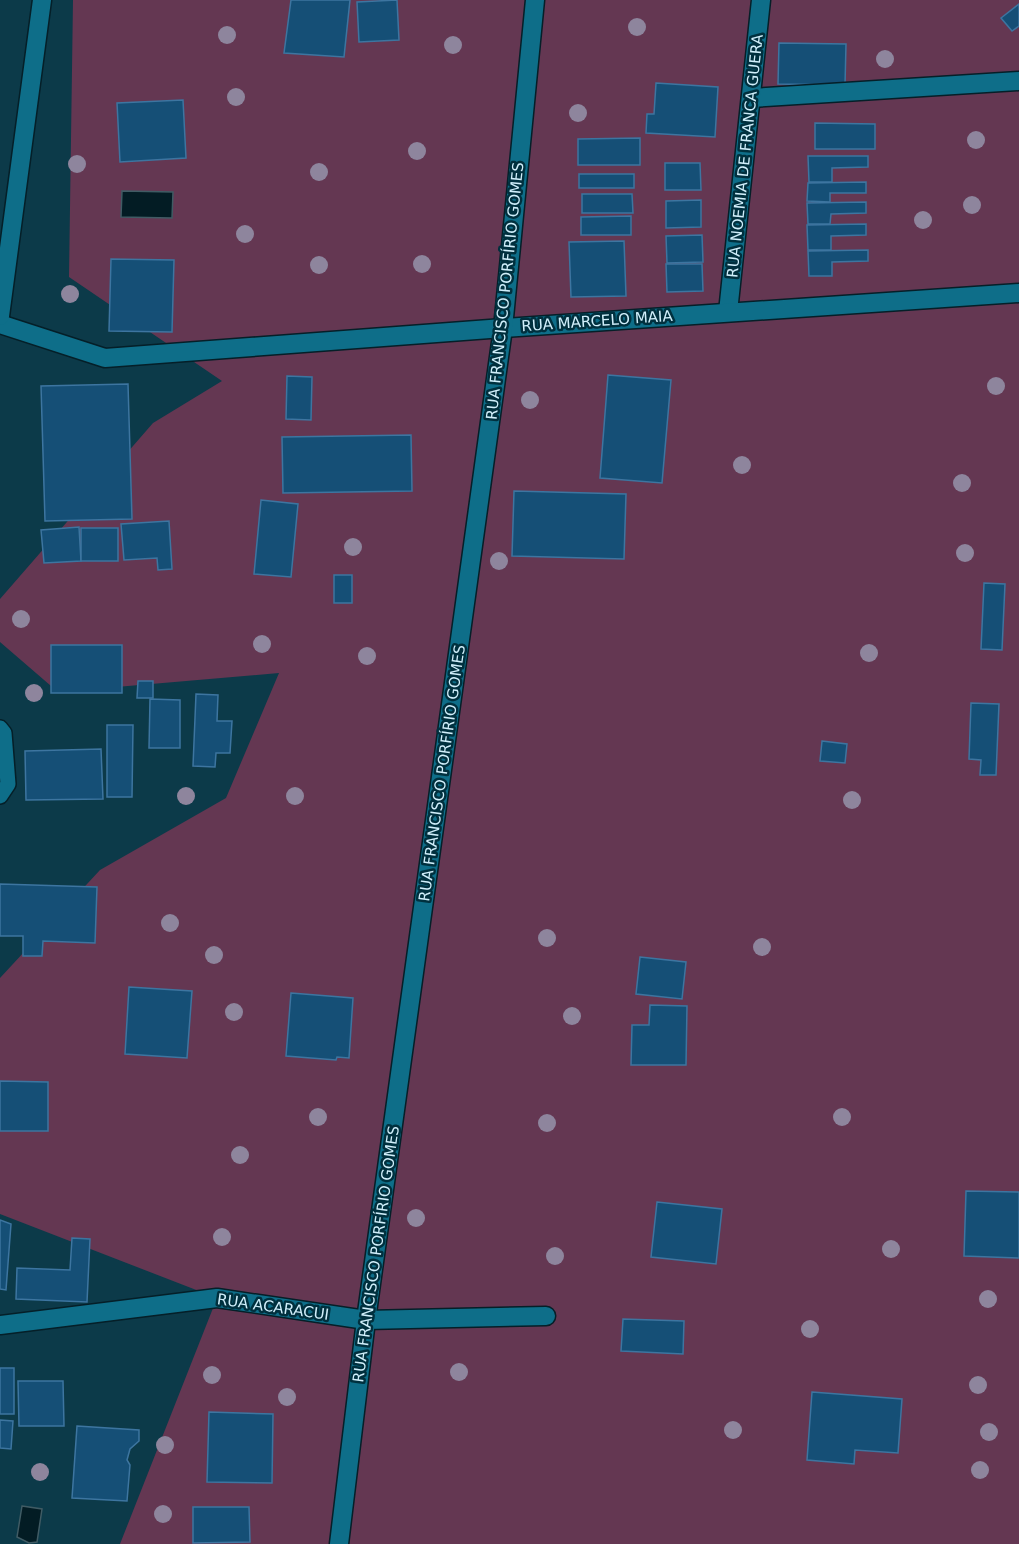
<svg xmlns="http://www.w3.org/2000/svg" width="1019" height="1544" font-family="'DejaVu Sans',sans-serif">
<rect width="100%" height="100%" fill="#0c3a49"/>
<polygon fill="#643752" points="73,0 1019,0 1019,1544 120,1544 217,1298 0,1214 0,978 100,870 226,798 279,673 58,692 0,642 0,599 153,423 222,381 69,277"/>
<g fill="#031c24" stroke="#405b64" stroke-width="1.5">
<polygon points="122,191 173,192 172,218 121,217"/>
<polygon points="22,1506 42,1509 37,1542 29,1543 17,1537"/>
</g>
<g fill="#154f76" stroke="#3d75a0" stroke-width="1.5">
<polygon points="291,0 350,0 344,57 284,53"/>
<polygon points="397,0 399,40 359,42 357,2"/>
<polygon points="1019,4 1019,26 1012,31 1001,18"/>
<polygon points="779,43 846,44 845,85 778,84"/>
<polygon points="656,83 718,87 715,137 646,133 647,114 654,114"/>
<polygon points="183,100 186,158 120,162 117,103"/>
<polygon points="815,123 875,124 875,149 815,149"/>
<polygon points="640,138 640,165 578,165 578,139"/>
<polygon points="808,156 868,156 868,167 832,168 832,182 809,182"/>
<polygon points="665,163 700,163 701,190 665,190"/>
<rect x="579" y="174" width="55" height="14"/>
<polygon points="866,182 866,193 830,193 830,202 807,201 808,183"/>
<polygon points="582,194 632,194 633,213 582,213"/>
<polygon points="701,200 701,227 666,228 666,201"/>
<polygon points="866,202 866,213 831,214 830,224 808,224 807,203"/>
<polygon points="631,216 631,235 581,235 581,217"/>
<polygon points="866,224 866,235 831,236 831,250 808,250 807,225"/>
<polygon points="702,235 703,262 667,263 666,236"/>
<polygon points="624,241 626,296 571,297 569,242"/>
<polygon points="868,250 868,261 832,262 832,276 809,276 808,251"/>
<polygon points="111,259 174,260 172,332 109,331"/>
<polygon points="666,264 702,264 703,291 667,292"/>
<polygon points="608,375 671,380 662,483 600,478"/>
<polygon points="287,376 312,377 311,420 286,419"/>
<polygon points="128,384 132,519 45,521 41,386"/>
<polygon points="411,435 412,491 283,493 282,437"/>
<polygon points="514,491 626,494 624,559 512,556"/>
<polygon points="261,500 298,504 291,577 254,574"/>
<polygon points="169,521 172,569 158,570 157,558 124,560 121,524"/>
<polygon points="79,527 81,561 44,563 41,530"/>
<rect x="81" y="528" width="37" height="33"/>
<rect x="334" y="575" width="18" height="28"/>
<polygon points="984,583 1005,584 1002,650 981,649"/>
<rect x="51" y="645" width="71" height="48"/>
<polygon points="138,681 153,681 153,698 137,698"/>
<polygon points="196,694 218,695 217,721 232,721 230,753 216,753 215,767 193,766"/>
<polygon points="150,699 180,700 180,748 149,748"/>
<polygon points="971,703 999,704 996,775 980,775 981,760 969,759"/>
<polygon points="107,725 133,725 132,797 107,797"/>
<polygon points="822,741 847,744 845,763 820,761"/>
<polygon points="101,749 103,799 26,800 25,751"/>
<polygon points="0,884 97,887 95,943 43,941 42,956 23,956 23,936 0,936"/>
<polygon points="640,957 686,962 682,999 636,994"/>
<polygon points="129,987 192,991 187,1058 125,1054"/>
<polygon points="291,993 353,998 349,1058 337,1057 336,1060 286,1056"/>
<polygon points="650,1005 687,1006 686,1065 631,1065 632,1025 649,1025"/>
<polygon points="0,1081 48,1082 48,1131 0,1131"/>
<polygon points="966,1191 1019,1192 1019,1258 964,1256"/>
<polygon points="657,1202 722,1209 716,1264 651,1257"/>
<polygon points="0,1220 11,1224 6,1290 0,1289"/>
<polygon points="72,1238 90,1239 87,1302 16,1299 17,1268 70,1270"/>
<polygon points="623,1319 684,1321 683,1354 621,1351"/>
<rect x="0" y="1368" width="14" height="46"/>
<polygon points="18,1381 63,1381 64,1426 19,1426"/>
<polygon points="812,1392 902,1399 898,1453 855,1450 854,1464 807,1460"/>
<polygon points="209,1412 273,1414 272,1483 207,1482"/>
<polygon points="0,1420 13,1421 11,1449 0,1448"/>
<polygon points="77,1426 139,1430 139,1441 130,1449 127,1460 130,1465 127,1501 72,1498"/>
<polygon points="193,1507 249,1507 250,1542 193,1543"/>
</g>
<g fill="none" stroke-linecap="round" stroke-linejoin="round">
<defs>
<polyline id="lane" points="0,728 4,733 8,784 0,796"/>
<g id="street">
<polyline points="751,98 1019,81"/>
<polyline points="728,312 761,0"/>
<polyline points="0,324 105,358 503,328 1019,293"/>
<polyline points="0,1325 217,1298 366,1320 546,1316"/>
<polyline points="339,1544 366,1320 503,328 535,0"/>
</g>
<polyline id="secondary" points="0,316 42,0"/>
</defs>
<use href="#lane" stroke="#051f28" stroke-width="18"/>
<use href="#street" stroke="#051f28" stroke-width="21"/>
<use href="#secondary" stroke="#051f28" stroke-width="21"/>
<use href="#lane" stroke="#0e6e89" stroke-width="15"/>
<use href="#street" stroke="#0e6e89" stroke-width="18"/>
<use href="#secondary" stroke="#0e6e89" stroke-width="18"/>
</g>
<g fill="#8e859d">
<circle cx="637" cy="27" r="9"/>
<circle cx="227" cy="35" r="9"/>
<circle cx="453" cy="45" r="9"/>
<circle cx="885" cy="59" r="9"/>
<circle cx="236" cy="97" r="9"/>
<circle cx="578" cy="113" r="9"/>
<circle cx="976" cy="140" r="9"/>
<circle cx="417" cy="151" r="9"/>
<circle cx="77" cy="164" r="9"/>
<circle cx="319" cy="172" r="9"/>
<circle cx="972" cy="205" r="9"/>
<circle cx="923" cy="220" r="9"/>
<circle cx="245" cy="234" r="9"/>
<circle cx="422" cy="264" r="9"/>
<circle cx="319" cy="265" r="9"/>
<circle cx="70" cy="294" r="9"/>
<circle cx="996" cy="386" r="9"/>
<circle cx="530" cy="400" r="9"/>
<circle cx="742" cy="465" r="9"/>
<circle cx="962" cy="483" r="9"/>
<circle cx="353" cy="547" r="9"/>
<circle cx="965" cy="553" r="9"/>
<circle cx="499" cy="561" r="9"/>
<circle cx="21" cy="619" r="9"/>
<circle cx="262" cy="644" r="9"/>
<circle cx="869" cy="653" r="9"/>
<circle cx="367" cy="656" r="9"/>
<circle cx="34" cy="693" r="9"/>
<circle cx="186" cy="796" r="9"/>
<circle cx="295" cy="796" r="9"/>
<circle cx="852" cy="800" r="9"/>
<circle cx="170" cy="923" r="9"/>
<circle cx="547" cy="938" r="9"/>
<circle cx="762" cy="947" r="9"/>
<circle cx="214" cy="955" r="9"/>
<circle cx="234" cy="1012" r="9"/>
<circle cx="572" cy="1016" r="9"/>
<circle cx="318" cy="1117" r="9"/>
<circle cx="842" cy="1117" r="9"/>
<circle cx="547" cy="1123" r="9"/>
<circle cx="240" cy="1155" r="9"/>
<circle cx="416" cy="1218" r="9"/>
<circle cx="222" cy="1237" r="9"/>
<circle cx="891" cy="1249" r="9"/>
<circle cx="555" cy="1256" r="9"/>
<circle cx="988" cy="1299" r="9"/>
<circle cx="810" cy="1329" r="9"/>
<circle cx="459" cy="1372" r="9"/>
<circle cx="212" cy="1375" r="9"/>
<circle cx="978" cy="1385" r="9"/>
<circle cx="287" cy="1397" r="9"/>
<circle cx="733" cy="1430" r="9"/>
<circle cx="989" cy="1432" r="9"/>
<circle cx="165" cy="1445" r="9"/>
<circle cx="980" cy="1470" r="9"/>
<circle cx="40" cy="1472" r="9"/>
<circle cx="163" cy="1514" r="9"/>
</g>
<g text-anchor="middle" stroke-width="5" stroke-linejoin="round" paint-order="stroke">
<g font-size="15" fill="#d0effb" stroke="#00303e">
<text transform="translate(745 156) rotate(-84)" y="5">RUA NOEMIA DE FRANCA GUERA</text>
<text transform="translate(505 291) rotate(-84)" y="5">RUA FRANCISCO PORFÍRIO GOMES</text>
<text transform="translate(597 321) rotate(-4)" y="5">RUA MARCELO MAIA</text>
<text transform="translate(442 773) rotate(-82)" y="5">RUA FRANCISCO PORFÍRIO GOMES</text>
<text transform="translate(376 1254) rotate(-82)" y="5">RUA FRANCISCO PORFÍRIO GOMES</text>
<text transform="translate(273 1307) rotate(8)" y="5">RUA ACARACUI</text>
</g>
</g>
</svg>
